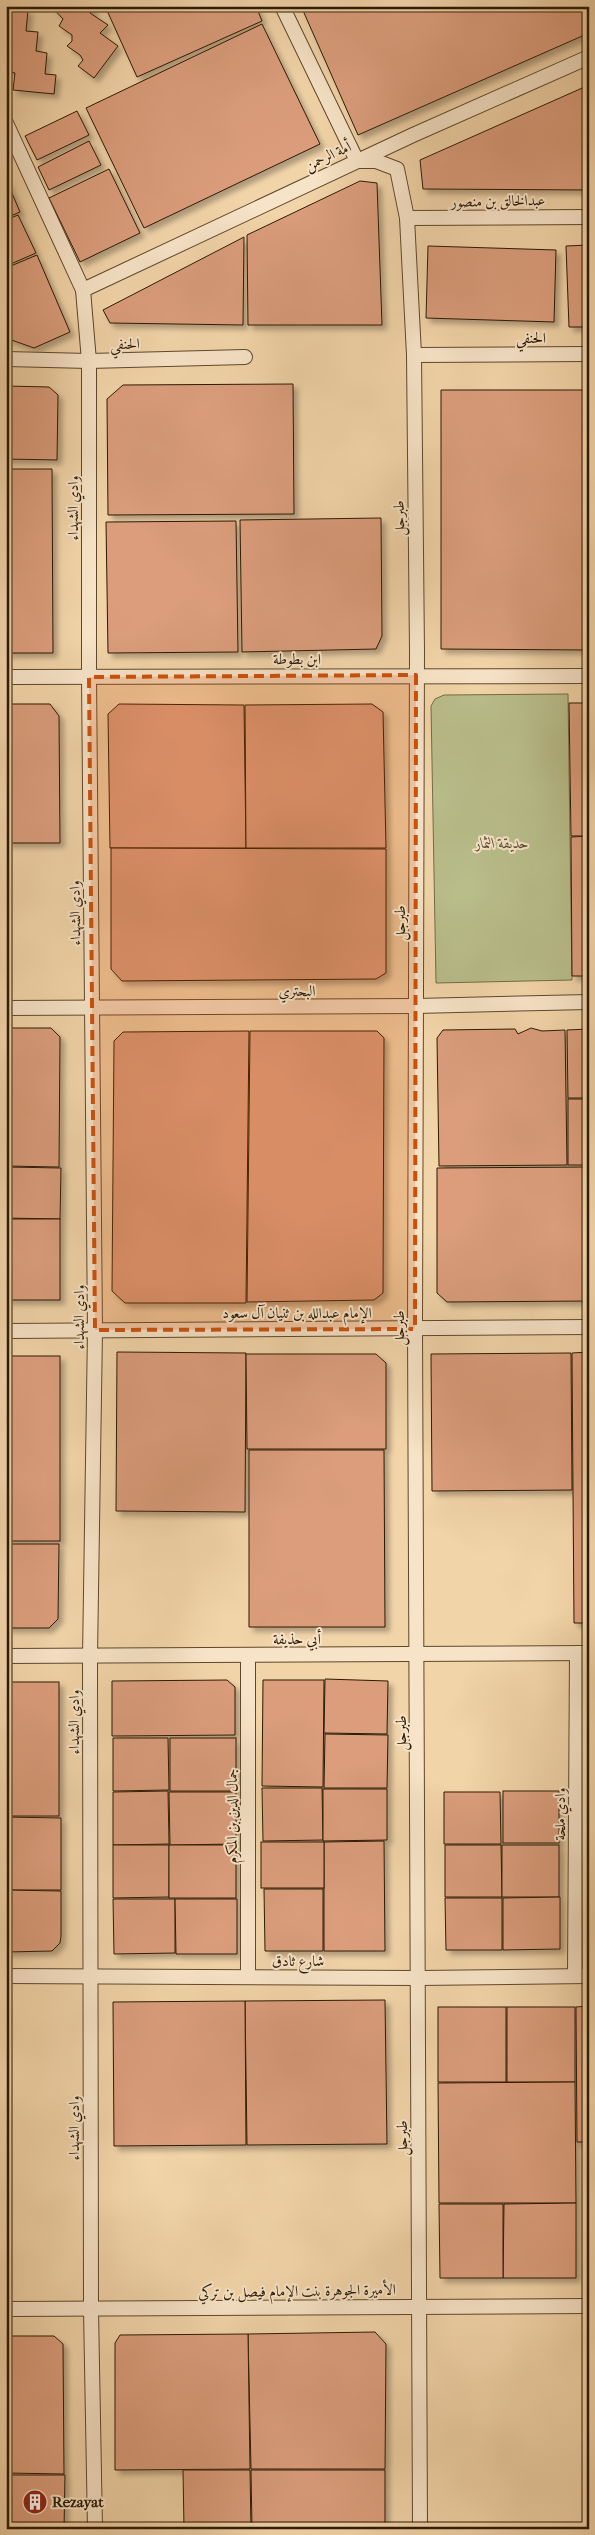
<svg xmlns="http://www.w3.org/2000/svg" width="595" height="2535" font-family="'IM FELL French Canon',Amiri,serif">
<defs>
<filter id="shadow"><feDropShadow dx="4.5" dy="4.5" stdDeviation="2.5" flood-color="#0004"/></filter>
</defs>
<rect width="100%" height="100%" fill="#f2d4a9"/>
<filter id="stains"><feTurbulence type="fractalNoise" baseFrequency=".004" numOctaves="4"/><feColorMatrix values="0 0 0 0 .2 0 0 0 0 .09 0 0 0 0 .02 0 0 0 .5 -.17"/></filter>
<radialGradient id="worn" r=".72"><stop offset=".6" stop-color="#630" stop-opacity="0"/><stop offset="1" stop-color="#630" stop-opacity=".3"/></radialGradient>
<polygon fill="#b8bd8a" stroke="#726c46" points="568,694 572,980 436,983 431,706 435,699 444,695"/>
<g fill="#db9d7c" stroke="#2c1a03" filter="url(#shadow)">
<polygon points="6,6 17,6 16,9 28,10 26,31 38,32 36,51 47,53 45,74 56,75 54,94 13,90 15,73 6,71"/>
<polygon points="51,6 96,6 90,13 108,25 100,33 118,46 94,78 78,66 83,60 80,55 67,46 72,41 72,35 59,26 63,19"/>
<polygon points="105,6 256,6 262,21 137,77"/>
<polygon points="301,6 589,6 589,33 358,135"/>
<polygon points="262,24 320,144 144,228 86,108"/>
<polygon points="589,85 589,190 423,189 420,160"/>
<polygon points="77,111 89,135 37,160 25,136"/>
<polygon points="89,141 101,165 49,190 38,167"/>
<polygon points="109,169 140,233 80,262 49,198"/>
<polygon points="6,179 20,212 6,218"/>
<polygon points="360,181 377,183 382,325 248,325 247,235"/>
<polygon points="18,215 36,253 6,266 6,220"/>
<polygon points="244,237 243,325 110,323 103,310"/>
<polygon points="589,245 589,327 569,327 566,246"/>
<polygon points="428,246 556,250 554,322 426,318"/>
<polygon points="37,255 70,332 34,348 6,338 6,268"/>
<polygon points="293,384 294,514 108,515 107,399 123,385"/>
<polygon points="6,386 49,387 58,395 57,460 6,459"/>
<polygon points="441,390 589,390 589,650 441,649"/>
<polygon points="6,469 52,469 53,653 6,653"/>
<polygon points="381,518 382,636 376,649 242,652 240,520"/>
<polygon points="236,521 238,652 108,653 106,522"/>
<polygon points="569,703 589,703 589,836 571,836"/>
<polygon points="6,704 50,704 59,716 60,843 6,843"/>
<polygon points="119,704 244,705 246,848 110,848 108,714"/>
<polygon points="372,704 383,712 386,848 246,848 245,705"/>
<polygon points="589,836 589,976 572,976 571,837"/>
<polygon points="111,848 386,849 386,973 376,979 122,981 111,969"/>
<polygon points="6,1028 51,1028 60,1037 59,1167 6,1166"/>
<polygon points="531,1028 542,1031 565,1030 567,1165 439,1166 437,1038 443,1030 515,1029 518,1034"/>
<polygon points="589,1029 589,1098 568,1098 567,1030"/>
<polygon points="249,1031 246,1303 125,1303 112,1291 114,1041 123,1032"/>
<polygon points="250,1031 377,1031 384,1038 383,1293 374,1300 247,1302"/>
<rect x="568" y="1099" width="21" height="66"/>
<polygon points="6,1167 61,1168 60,1219 6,1218"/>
<polygon points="589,1167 589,1301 447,1302 437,1293 437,1168"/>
<rect x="6" y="1219" width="54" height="81"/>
<polygon points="117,1352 246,1353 245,1512 116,1511"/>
<polygon points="589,1352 589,1623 574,1623 572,1353"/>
<polygon points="571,1353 572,1490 432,1491 431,1354"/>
<polygon points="246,1354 376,1354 386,1363 386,1449 247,1449"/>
<rect x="6" y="1356" width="54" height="185"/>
<polygon points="249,1450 384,1450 385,1627 249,1627"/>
<polygon points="6,1544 59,1544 58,1619 49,1628 6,1628"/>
<polygon points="325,1679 388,1681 387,1734 324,1733"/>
<polygon points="227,1680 235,1687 235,1735 112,1736 112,1681"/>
<polygon points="263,1680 324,1680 323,1787 262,1786"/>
<rect x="6" y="1682" width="53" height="134"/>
<rect x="587" y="1683" width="2" height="64"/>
<polygon points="325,1734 388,1735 387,1788 324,1788"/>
<polygon points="113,1738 168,1738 169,1790 113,1791"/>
<rect x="170" y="1738" width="66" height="53"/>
<polygon points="586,1749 589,1749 589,1814 587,1814"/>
<polygon points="262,1788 322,1788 323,1840 263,1841"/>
<polygon points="323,1789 387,1789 387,1840 323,1841"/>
<polygon points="168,1791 169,1844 113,1845 113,1792"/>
<rect x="503" y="1791" width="56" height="52"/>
<polygon points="169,1792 236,1792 236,1844 170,1845"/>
<polygon points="444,1792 500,1792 501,1844 444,1844"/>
<polygon points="587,1814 589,1814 589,1949 588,1949"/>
<polygon points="6,1817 61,1818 61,1890 6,1890"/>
<polygon points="384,1841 385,1951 324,1951 324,1842"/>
<rect x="261" y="1842" width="63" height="46"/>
<polygon points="113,1845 169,1845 169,1897 113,1898"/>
<rect x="169" y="1845" width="67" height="53"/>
<polygon points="445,1845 501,1845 502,1897 445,1897"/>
<rect x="502" y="1845" width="57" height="52"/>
<polygon points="264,1889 323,1889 323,1951 265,1951"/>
<polygon points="6,1890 61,1891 61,1936 60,1943 52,1951 6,1952"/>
<polygon points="560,1897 560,1949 503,1950 503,1898"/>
<polygon points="445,1898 502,1898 502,1950 446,1950"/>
<polygon points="113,1899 175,1899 175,1953 114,1954"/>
<polygon points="175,1899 237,1899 237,1954 176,1954"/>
<polygon points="385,2000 387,2144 247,2145 245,2001"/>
<polygon points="245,2001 246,2145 114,2146 113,2002"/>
<polygon points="589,2006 589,2142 577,2142 576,2007"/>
<rect x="438" y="2007" width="68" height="75"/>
<rect x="507" y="2007" width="68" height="75"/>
<polygon points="575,2082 576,2203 439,2203 438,2083"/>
<polygon points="576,2203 576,2278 503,2278 504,2204"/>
<polygon points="439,2204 503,2204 503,2278 440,2278"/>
<polygon points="375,2332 386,2344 385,2469 251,2469 248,2334"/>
<polygon points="248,2334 250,2469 115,2470 115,2343 120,2335"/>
<polygon points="6,2336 54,2336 63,2344 64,2474 6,2473"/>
<polygon points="183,2470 250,2470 251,2529 184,2529"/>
<polygon points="251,2470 385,2470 385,2529 252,2529"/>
<polygon points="6,2475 65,2475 64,2529 6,2529"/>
</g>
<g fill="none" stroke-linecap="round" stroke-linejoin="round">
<defs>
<g id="minor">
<polyline points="282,6 357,161 376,161 397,169 407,218 414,355 417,651 415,1329 420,2529"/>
<polyline points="6,123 83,290 89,361 89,677 95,1330 90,1657 91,2310 95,2529"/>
<polyline points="407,218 589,217"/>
<polyline points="83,290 413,135 589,57"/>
<polyline points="414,355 589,354"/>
<polyline points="6,359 89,361 245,357"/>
<polyline points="6,677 589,676"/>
<polyline points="6,1008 416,1006 589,1002"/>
<polyline points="6,1331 589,1327"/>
<polyline points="6,1656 589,1653"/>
<polyline points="6,1976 418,1978 589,1976"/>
<polyline points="575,1976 577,1653"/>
<polyline points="248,1977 248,1656"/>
<polyline points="6,2309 589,2306"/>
</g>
</defs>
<use href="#minor" stroke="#5e482c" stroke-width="16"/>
<use href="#minor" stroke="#f7e3c7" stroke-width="14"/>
</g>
<path fill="#cc500b" fill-opacity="0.2" stroke="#cc500b" stroke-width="4" stroke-dasharray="10 6" stroke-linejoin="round" d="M416,675L415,1329L95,1330L89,677Z"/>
<defs>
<symbol id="building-disc" viewBox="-11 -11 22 22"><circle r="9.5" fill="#8f2418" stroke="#f7e3c7"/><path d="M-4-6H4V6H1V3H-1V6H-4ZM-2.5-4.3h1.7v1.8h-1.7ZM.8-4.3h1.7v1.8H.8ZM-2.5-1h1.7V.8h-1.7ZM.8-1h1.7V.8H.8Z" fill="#fff"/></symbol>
</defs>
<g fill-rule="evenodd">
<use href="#building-disc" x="21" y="2488" width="28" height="28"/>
</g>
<g text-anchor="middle" stroke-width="4" stroke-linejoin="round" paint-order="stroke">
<g font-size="15" fill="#2c1a03" stroke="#f7e3c7">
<text transform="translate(328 156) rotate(-25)" y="5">أمة الرحمن</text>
<text transform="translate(498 201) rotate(-1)" y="5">عبدالخالق بن منصور</text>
<text x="531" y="343">الحنفي</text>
<text transform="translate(125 344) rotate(-2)" y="5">الحنفي</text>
<text transform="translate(73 508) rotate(-90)" y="5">وادي الشهداء</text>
<text transform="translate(399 518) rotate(-91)" y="5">طبرجل</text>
<text x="297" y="664">ابن بطوطة</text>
<text transform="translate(75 913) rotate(-91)" y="5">وادي الشهداء</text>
<text transform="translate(400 923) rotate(-90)" y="5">طبرجل</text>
<text x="297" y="996">البحتري</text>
<text x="297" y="1318">الإمام عبدالله بن ثنيان آل سعود</text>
<text transform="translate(79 1317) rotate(-90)" y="5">وادي الشهداء</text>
<text transform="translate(399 1328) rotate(-90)" y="5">طبرجل</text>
<text x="297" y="1644">أبي حذيفة</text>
<text transform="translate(74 1722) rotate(-90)" y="5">وادي الشهداء</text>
<text transform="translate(401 1733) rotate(-90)" y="5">طبرجل</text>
<text transform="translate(560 1814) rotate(-90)" y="5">وادي ملحة</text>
<text transform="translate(232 1816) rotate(-90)" y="5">جمال الدين بن المكرم</text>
<text x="298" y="1966">شارع ثادق</text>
<text transform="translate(74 2128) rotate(-90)" y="5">وادي الشهداء</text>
<text transform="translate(402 2138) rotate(-90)" y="5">طبرجل</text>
<text transform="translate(297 2291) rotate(-1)" y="5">الأميرة الجوهرة بنت الإمام فيصل بن تركي</text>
</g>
<g font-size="15" font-style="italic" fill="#564b2c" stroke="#f7e3c7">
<text x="502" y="848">حديقة الثمار</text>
</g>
<g font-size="15" font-weight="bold" fill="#2c1a03" stroke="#f7e3c7" text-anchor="start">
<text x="52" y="2507">Rezayat</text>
</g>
</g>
<rect width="595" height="2535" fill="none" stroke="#f2d4a9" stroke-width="25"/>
<rect x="8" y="8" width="580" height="2520" fill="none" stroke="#2c1a03" stroke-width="2.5"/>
<rect x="12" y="12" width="570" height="2510" fill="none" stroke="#2c1a03"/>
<rect width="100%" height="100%" filter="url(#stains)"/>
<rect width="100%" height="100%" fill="url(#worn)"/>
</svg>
